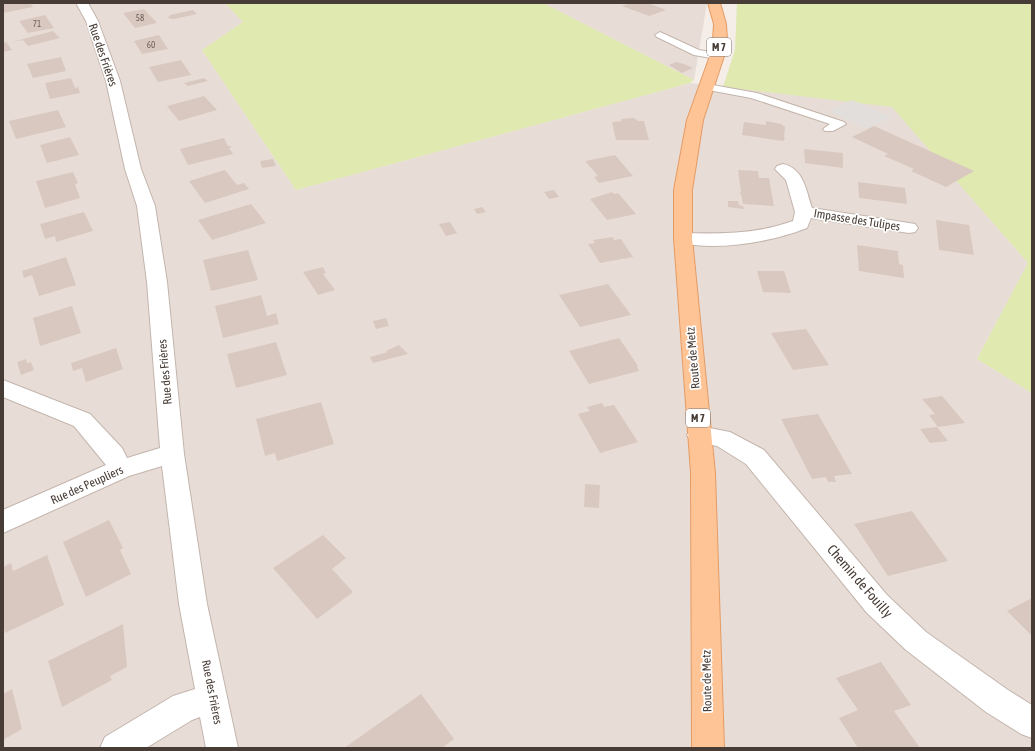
<svg xmlns="http://www.w3.org/2000/svg" width="1035" height="751" font-family="'Asap Condensed',sans-serif">
<rect width="100%" height="100%" fill="#f4ede8"/>
<g fill="#e8ddd6">
<polygon points="3,3 225,3 243,22 202,50 296,190 690,83 892,106 1028,263 977,359 1032,393 1032,748 3,748"/>
<polygon points="543,3 707,3 694,80"/>
</g>
<g fill="#dfe9b0">
<polygon points="225,3 543,3 694,80 690,83 296,190 202,50 243,22"/>
<polygon points="737,3 1032,3 1032,393 977,359 1028,263 892,107 723,87 735,50"/>
</g>
<polygon fill="#e2dedc" points="852,100 892,117 867,129 829,111"/>
<g fill="#d9c8c0">
<polygon points="3,3 30,3 33,7 3,13"/>
<polygon points="630,3 648,3 666,10 649,16 622,6"/>
<polygon points="144,9 157,23 135,28 123,13"/>
<polygon points="193,10 197,14 174,19 168,18 170,15"/>
<polygon points="45,15 54,28 28,33 19,21"/>
<polygon points="53,31 60,38 28,46 23,40 12,42"/>
<polygon points="159,35 168,49 142,54 134,41"/>
<polygon points="6,42 12,50 3,52 3,43"/>
<polygon points="61,57 66,71 33,78 27,64"/>
<polygon points="181,60 191,75 158,82 149,67"/>
<polygon points="676,62 684,64 693,68 682,73 669,65"/>
<polygon points="71,78 75,88 78,87 80,93 50,99 45,83"/>
<polygon points="204,78 208,81 188,86 184,83"/>
<polygon points="204,96 217,110 179,121 167,106"/>
<polygon points="58,110 66,127 16,139 9,121"/>
<polygon points="634,118 638,121 644,121 649,140 616,140 612,122 622,121 621,119"/>
<polygon points="766,121 781,124 785,127 784,137 785,139 783,141 742,135 744,122 766,125"/>
<polygon points="874,126 974,171 946,187 911,171 914,169 884,156 888,154 852,137"/>
<polygon points="70,137 79,155 47,163 40,145"/>
<polygon points="224,138 228,146 231,146 232,147 229,148 233,154 188,165 180,149"/>
<polygon points="804,149 843,153 843,168 805,163"/>
<polygon points="615,155 633,176 599,183 594,177 598,176 585,161"/>
<polygon points="273,159 276,166 262,168 260,161"/>
<polygon points="225,170 237,185 244,183 249,189 205,203 189,181"/>
<polygon points="738,170 758,171 759,178 769,178 774,206 743,204 741,194 739,194 741,192"/>
<polygon points="73,172 78,183 75,184 80,198 45,208 36,181"/>
<polygon points="858,182 905,188 907,204 859,198"/>
<polygon points="554,190 559,197 549,199 544,192"/>
<polygon points="612,192 614,194 618,193 636,214 607,220 590,199"/>
<polygon points="728,201 738,201 739,205 743,206 744,209 728,207"/>
<polygon points="251,204 266,223 212,240 198,220"/>
<polygon points="482,207 486,212 477,214 474,209"/>
<polygon points="84,212 93,231 56,242 55,236 45,239 40,224"/>
<polygon points="936,220 969,225 974,255 939,250"/>
<polygon points="450,222 457,233 446,236 439,224"/>
<polygon points="613,237 614,240 621,239 633,257 600,263 588,244 595,243 593,240"/>
<polygon points="857,245 898,251 899,264 903,265 904,278 859,271"/>
<polygon points="248,250 258,280 211,291 203,260"/>
<polygon points="66,257 76,285 39,296 32,275 24,278 22,271"/>
<polygon points="323,267 326,273 323,274 335,290 318,295 303,272"/>
<polygon points="757,271 784,271 791,293 763,292"/>
<polygon points="608,284 631,315 580,327 559,295"/>
<polygon points="261,295 267,316 276,313 279,324 223,338 215,306"/>
<polygon points="72,306 81,333 40,346 33,318"/>
<polygon points="386,318 389,326 376,329 373,321"/>
<polygon points="806,329 829,365 793,370 771,333"/>
<polygon points="619,338 638,366 637,367 639,371 589,384 569,351"/>
<polygon points="276,342 287,375 236,388 227,354"/>
<polygon points="399,345 408,354 373,363 370,357 388,352 386,351"/>
<polygon points="116,348 123,369 86,382 82,368 73,371 71,363"/>
<polygon points="26,359 27,363 31,362 34,370 21,375 17,362"/>
<polygon points="942,396 965,423 938,427 929,415 935,414 922,399"/>
<polygon points="321,402 334,444 277,461 275,453 265,456 256,419"/>
<polygon points="602,403 604,407 614,405 638,442 600,453 578,414 590,411 587,407"/>
<polygon points="818,414 852,474 834,476 836,482 828,482 826,477 812,479 781,419"/>
<polygon points="937,427 948,441 930,443 920,429"/>
<polygon points="585,484 600,485 599,508 584,507"/>
<polygon points="912,511 948,561 888,576 854,524"/>
<polygon points="109,520 123,548 120,550 131,574 86,597 63,542"/>
<polygon points="323,535 346,558 332,569 353,592 317,619 273,568"/>
<polygon points="47,555 64,605 5,633 3,625 3,567 11,563 13,571"/>
<polygon points="1032,598 1032,636 1007,611"/>
<polygon points="123,624 127,667 110,676 112,680 62,707 48,661"/>
<polygon points="881,662 911,705 894,711 920,748 858,748 839,718 858,710 836,678"/>
<polygon points="12,689 22,729 3,740 3,694"/>
<polygon points="421,694 454,739 442,748 344,748"/>
</g>
<g fill="none" stroke-linecap="round" stroke-linejoin="round">
<defs>
<g id="lane">
<polygon points="660,32 699,50 717,53 722,56 717,59 694,55 657,37 655,35"/>
<polygon points="707,84 757,93 844,122 846,124 833,131 825,131 823,129 830,124 751,98 703,89 702,87 703,85"/>
</g>
<g id="street">
<polygon points="76,3 88,3 98,21 120,81 141,169 155,206 167,282 184,454 207,604 238,748 206,748 200,717 192,720 146,748 100,748 105,737 173,696 195,689 179,604 162,466 129,476 3,533 3,510 106,465 74,426 3,397 3,380 90,414 122,448 127,458 160,448 147,282 137,206 125,169 106,81 86,21"/>
<path d="M783,164C804,169 806,190 812,208L909,223L915,224L918,228L915,232L909,233L811,218L807,228C771,242 715,252 677,242L674,238L677,234L683,233C721,234 757,234 793,221L795,212L786,180L775,169L777,166Z"/>
<polygon points="699,426 730,432 764,450 887,595 926,632 1008,690 1032,705 1032,738 1021,734 986,712 906,650 867,613 746,464 717,446 691,441 687,435 691,429"/>
</g>
<polygon id="primary" points="708,3 720,3 726,24 727,41 724,56 703,120 692,190 692,238 715,473 724,748 692,748 691,473 674,238 674,190 687,120 710,56 713,41 714,24"/>
</defs>
<use href="#lane" stroke="#c3b5ad" stroke-width="2"/>
<use href="#street" stroke="#c3b5ad" stroke-width="2"/>
<use href="#primary" stroke="#e59b64" stroke-width="2"/>
<use href="#lane" fill="#fff" fill-rule="evenodd"/>
<use href="#street" fill="#fff" fill-rule="evenodd"/>
<use href="#primary" fill="#ffc496" fill-rule="evenodd"/>
</g>
<g text-anchor="middle" stroke-width="3.5" stroke-linejoin="round" paint-order="stroke">
<g font-size="9" fill="#6c5f58">
<text x="140" y="21">58</text>
<text x="37" y="27">71</text>
<text x="151" y="48">60</text>
</g>
<g fill="#fff" stroke="#7e7672" stroke-width="1">
<rect x="707" y="38" width="24" height="18" rx="3"/>
<rect x="686" y="409" width="24" height="18" rx="3"/>
</g>
<g font-size="11" font-weight="bold" fill="#473c36">
<text x="719" y="51">M 7</text>
<text x="698" y="422">M 7</text>
</g>
<g font-size="12" fill="#473c36" stroke="#fff">
<text transform="translate(103 55) rotate(71)" y="4">Rue des Frières</text>
<text transform="translate(857 220) rotate(9)" y="4">Impasse des Tulipes</text>
<text transform="translate(693 358) rotate(-95)" y="4">Route de Metz</text>
<text transform="translate(165 372) rotate(-95)" y="4">Rue des Frières</text>
<text transform="translate(87 485) rotate(-24)" y="4">Rue des Peupliers</text>
<text transform="translate(707 681) rotate(-91)" y="4">Route de Metz</text>
<text transform="translate(212 692) rotate(79)" y="4">Rue des Frières</text>
</g>
<g font-size="14" fill="#473c36" stroke="#fff">
<text transform="translate(860 581) rotate(49)" y="5">Chemin de Fouilly</text>
</g>
</g>
<rect width="1035" height="751" fill="none" stroke="#473c36" stroke-width="8"/>
</svg>
